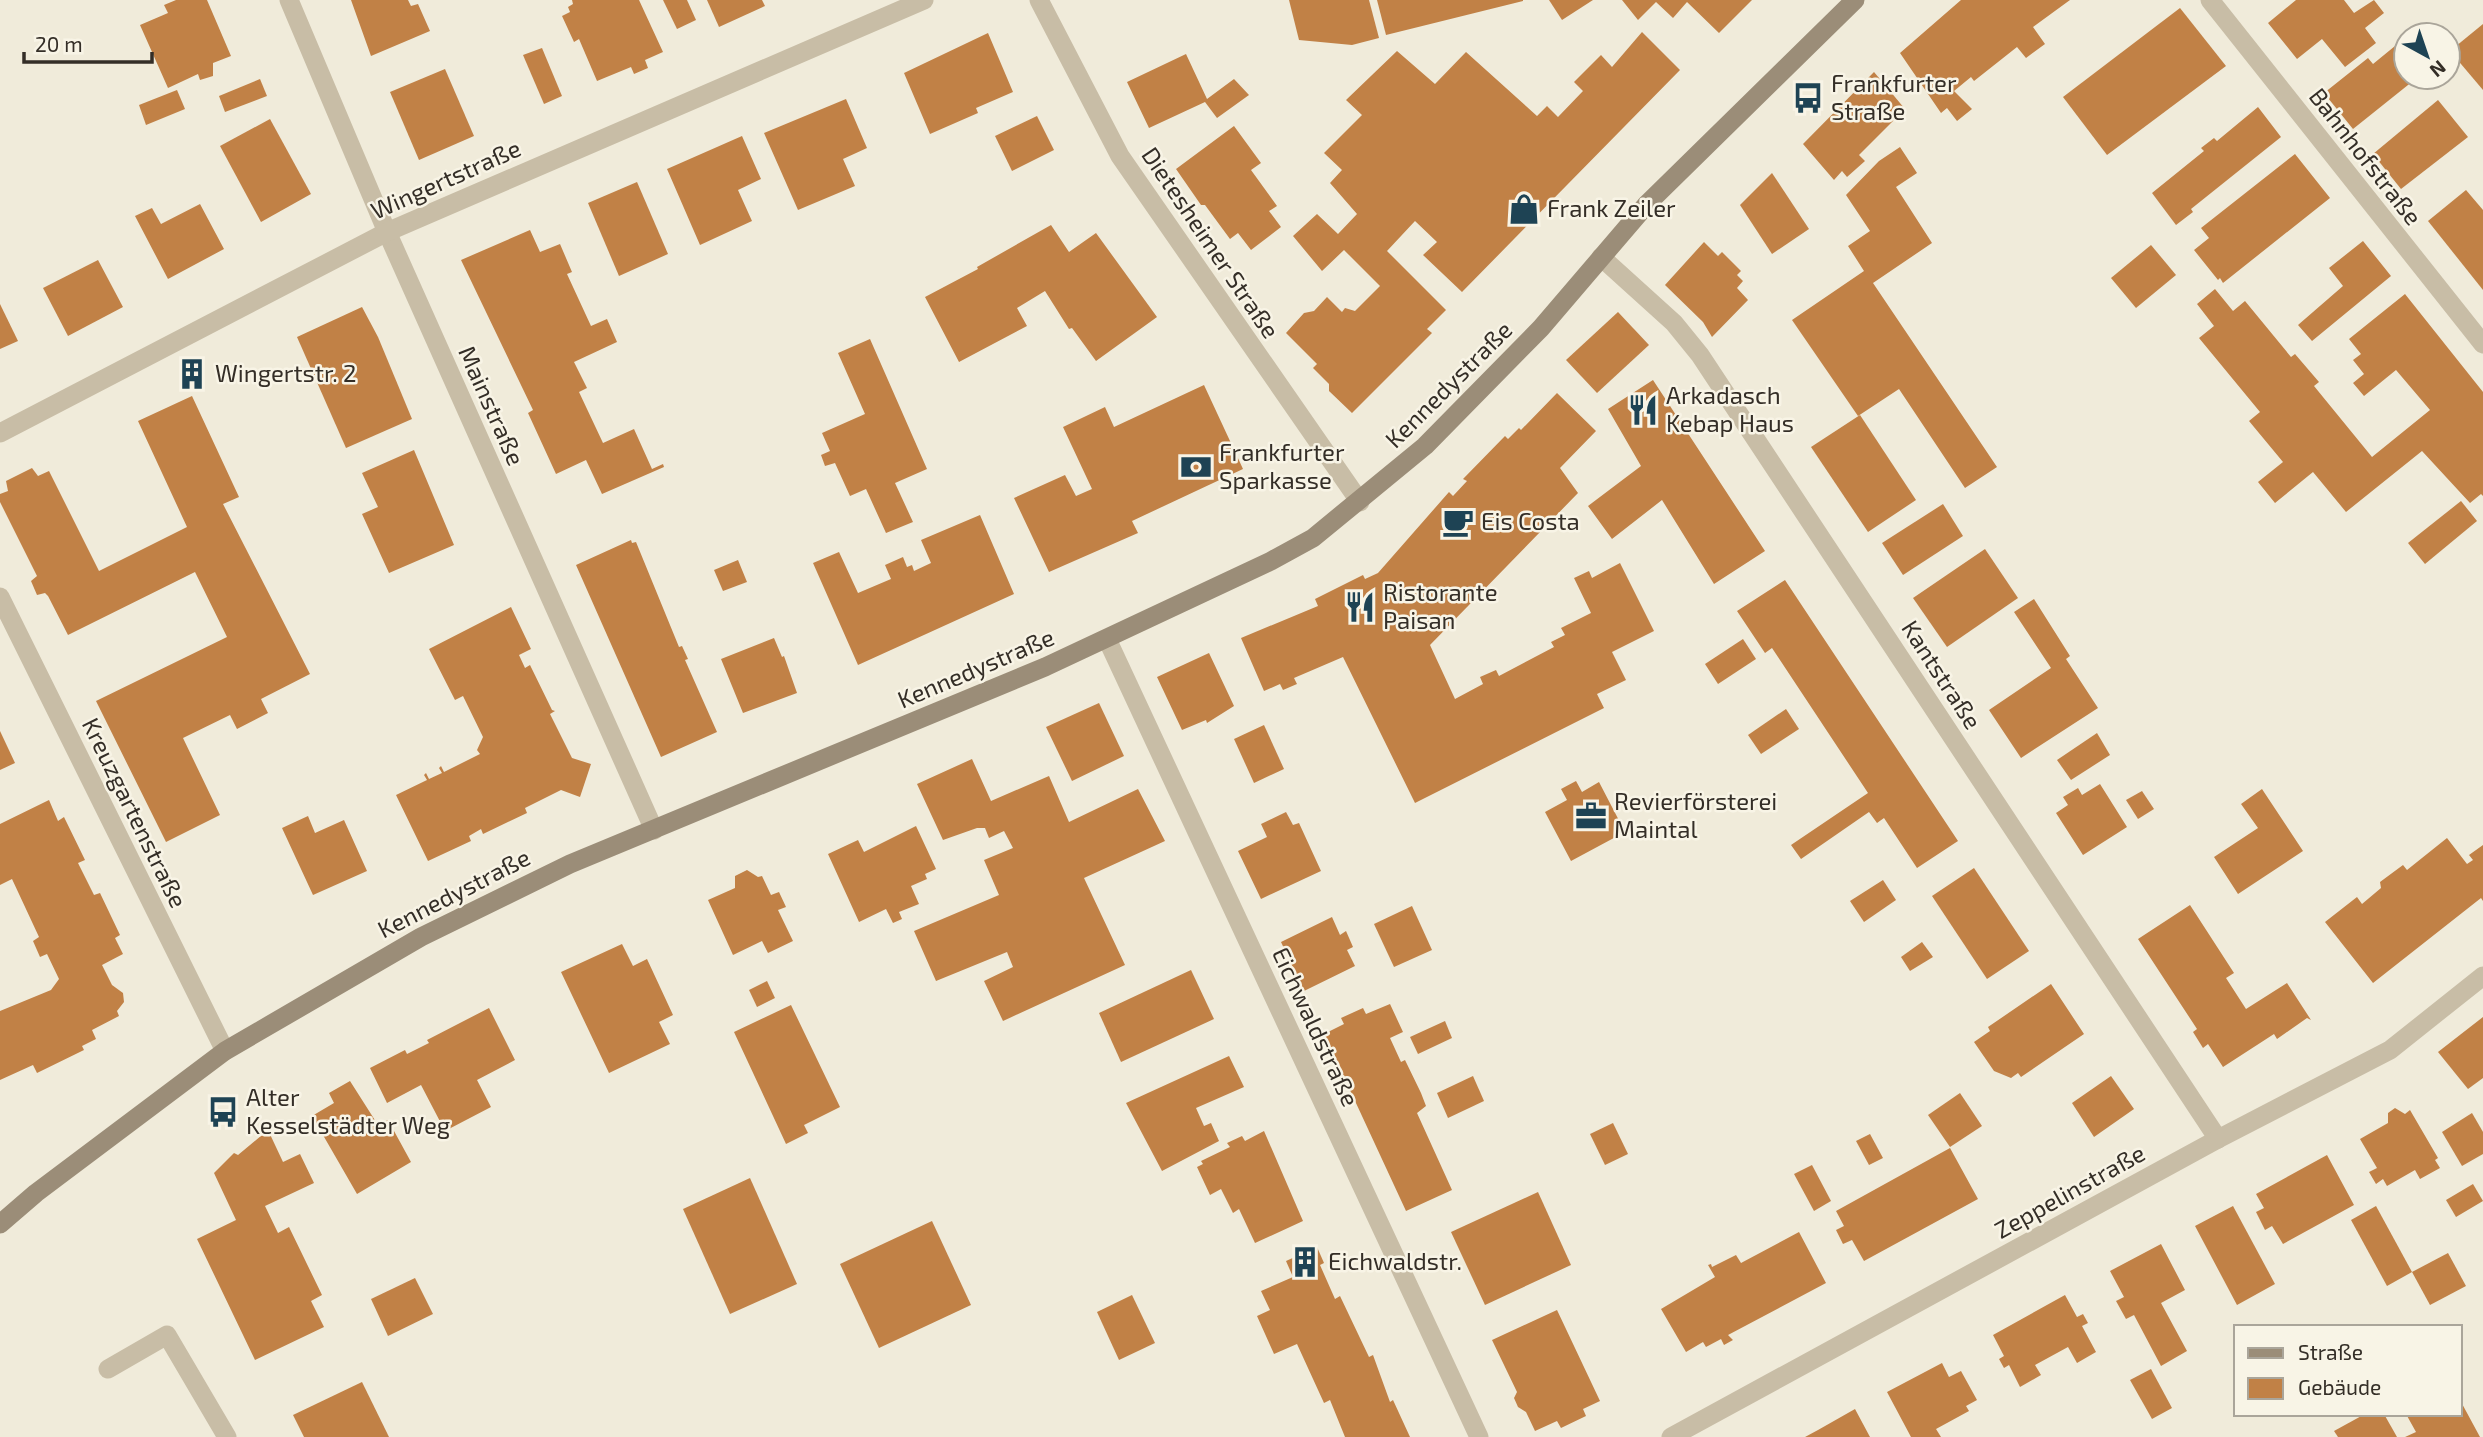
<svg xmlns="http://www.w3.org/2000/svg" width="2483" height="1437" font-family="'Exo 2',sans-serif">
<rect width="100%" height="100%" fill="#f0ebda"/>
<g fill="#c18146">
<polygon points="176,0 207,0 231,56 213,63 213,76 200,80 198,74 168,88 140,25 168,13 164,5"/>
<polygon points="351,0 408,0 411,6 418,4 430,31 371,56"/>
<polygon points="572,0 639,0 663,52 645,60 648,68 634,74 631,67 597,81 579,39 574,42 562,16 570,12 568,7 573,4"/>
<polygon points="663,0 687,0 696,20 677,29"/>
<polygon points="707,0 762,0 765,6 719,27"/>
<polygon points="1289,0 1369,0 1379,38 1352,45 1299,40"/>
<polygon points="1377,0 1523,0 1523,1 1386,35"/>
<polygon points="1549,0 1593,0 1562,20"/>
<polygon points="1622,0 1752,0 1719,33 1687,2 1673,18 1656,2 1638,20"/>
<polygon points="1961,0 2070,0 2033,27 2045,44 2026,58 2017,47 1974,81 1971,77 1954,91 1972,109 1957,121 1947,108 1941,113 1900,53"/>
<polygon points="2296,0 2344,0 2354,13 2374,0 2384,13 2365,28 2376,43 2345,67 2322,39 2297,59 2268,23"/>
<polygon points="2180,8 2226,66 2107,155 2063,97"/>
<polygon points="2483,24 2483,90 2450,51"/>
<polygon points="1642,32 1680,70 1462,292 1423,255 1437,242 1415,221 1387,251 1446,310 1427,329 1432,333 1352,413 1329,391 1329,384 1313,368 1317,364 1286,333 1304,313 1314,311 1327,297 1342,312 1345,308 1355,311 1380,286 1344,250 1322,271 1293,236 1317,214 1338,234 1357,214 1330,183 1342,170 1324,153 1362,115 1346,100 1397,51 1435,84 1466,52 1537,116 1547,106 1558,117 1583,91 1574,82 1601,55 1612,67"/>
<polygon points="988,33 1013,92 976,108 978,113 930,134 904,73"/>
<polygon points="2406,37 2406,77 2418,77 2353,129 2324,93 2368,58 2373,64"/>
<polygon points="542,48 562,96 544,104 523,55"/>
<polygon points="1186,54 1207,99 1234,79 1249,95 1217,118 1205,102 1149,128 1127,82"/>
<polygon points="445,69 474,136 419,160 390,92"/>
<polygon points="1874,72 1905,109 1859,155 1865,161 1847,177 1842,171 1834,180 1803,144"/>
<polygon points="260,79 267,96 225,112 219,96"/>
<polygon points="177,90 185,109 146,125 139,105"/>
<polygon points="846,99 867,148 843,159 855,186 798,210 764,133"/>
<polygon points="2438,100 2468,137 2401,189 2373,154"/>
<polygon points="2258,107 2281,137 2191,209 2193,212 2176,225 2152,193 2204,151 2201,148 2214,138 2217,141"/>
<polygon points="1037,116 1054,150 1012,171 995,136"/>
<polygon points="270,119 311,194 261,222 220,146"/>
<polygon points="1234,126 1261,163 1251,170 1277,206 1269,211 1281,227 1251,250 1238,233 1230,239 1205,205 1201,205 1176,169"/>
<polygon points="742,136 761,179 738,190 752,221 700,245 667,169"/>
<polygon points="1900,147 1917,173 1896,187 1932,243 1873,283 1997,467 1965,488 1899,389 1858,416 1792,320 1864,271 1848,246 1870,231 1846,195 1879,161"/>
<polygon points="2295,154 2330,198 2223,283 2220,278 2218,280 2194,250 2209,238 2201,228"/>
<polygon points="1772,173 1809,229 1772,254 1740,205"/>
<polygon points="637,182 668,254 619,276 588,203"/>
<polygon points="2466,190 2483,210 2483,290 2428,221"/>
<polygon points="200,204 224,249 168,279 135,216 152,208 161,224"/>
<polygon points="1051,225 1069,252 1096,233 1157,317 1096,361 1072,328 1069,329 1045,291 1017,308 1027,326 959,362 925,297 978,269 977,267"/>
<polygon points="530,230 540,252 560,244 572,272 567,274 591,326 607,319 617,342 574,362 587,388 579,392 603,443 634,429 652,469 663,464 664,467 602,494 586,460 556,474 528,413 533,410 461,260"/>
<polygon points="2363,241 2391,276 2312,341 2298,325 2343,286 2329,268"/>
<polygon points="1704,242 1718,256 1722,252 1741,271 1737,275 1743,281 1737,288 1748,300 1712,337 1703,322 1665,285"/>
<polygon points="2151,245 2176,275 2136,308 2111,278"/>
<polygon points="98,260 123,307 68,336 43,288"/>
<polygon points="2215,289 2233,311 2245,301 2291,357 2295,354 2319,382 2314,386 2372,457 2430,410 2396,370 2364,396 2353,383 2364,374 2353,360 2361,354 2349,339 2405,294 2483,392 2483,496 2481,494 2470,503 2422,451 2346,512 2313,472 2275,503 2258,482 2283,462 2249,421 2260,412 2199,338 2214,326 2197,304"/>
<polygon points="0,304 18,341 0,349"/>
<polygon points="362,307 378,337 412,419 346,448 297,337"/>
<polygon points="1618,312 1649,345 1597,393 1566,360"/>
<polygon points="870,339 927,469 895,483 913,522 886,533 866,489 850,496 835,463 825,466 821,455 830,451 822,433 865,414 838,353"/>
<polygon points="192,363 201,381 192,386 183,367"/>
<polygon points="1653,380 1765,551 1714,584 1662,500 1612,539 1588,506 1641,466 1608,409"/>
<polygon points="1204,385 1243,469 1132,521 1138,533 1049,572 1014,498 1065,475 1076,496 1092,489 1063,427 1105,407 1114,427"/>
<polygon points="1557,393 1596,431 1560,468 1578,493 1430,645 1455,699 1483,684 1480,677 1496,670 1499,676 1554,647 1551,642 1565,635 1561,628 1591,613 1574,578 1589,571 1592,578 1620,563 1654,631 1612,652 1626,680 1597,694 1604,708 1415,803 1343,657 1294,678 1297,684 1283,690 1280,684 1264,691 1241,638 1318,606 1315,599 1363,575 1365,579 1378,573 1449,492 1453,496 1467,481 1463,479 1505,436 1508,439 1519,428 1521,430"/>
<polygon points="192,396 239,497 223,504 310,674 261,699 268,713 237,729 230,715 183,738 220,815 166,842 96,701 227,637 195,572 68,635 48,596 45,593 37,595 31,581 37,576 0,502 0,494 8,491 6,481 32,468 38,476 49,471 99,571 187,527 138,421"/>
<polygon points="1860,415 1916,500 1868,532 1811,447"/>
<polygon points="414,450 454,545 389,573 362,514 378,507 362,473"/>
<polygon points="2461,501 2477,521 2425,564 2408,543"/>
<polygon points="1943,504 1963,536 1903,575 1882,543"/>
<polygon points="980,515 1014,594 858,665 813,563 839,552 858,593 891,579 885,565 903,557 907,567 912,565 914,571 931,563 921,540"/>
<polygon points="631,540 632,543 636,542 679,647 682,646 688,659 685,660 717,732 661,757 576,565"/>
<polygon points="1985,549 2018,598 1947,647 1913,598"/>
<polygon points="738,560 747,582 723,591 714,570"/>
<polygon points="1785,580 1958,841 1917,868 1884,818 1877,823 1869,812 1801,859 1791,845 1868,793 1772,648 1765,653 1737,611"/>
<polygon points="2034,599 2070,656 2066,659 2098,708 2021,758 1989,710 2051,668 2014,612"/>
<polygon points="511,607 531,649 519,655 525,668 530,665 552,710 555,711 550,714 572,758 591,764 580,797 561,790 525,808 527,813 483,834 481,829 469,836 471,841 428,861 396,795 427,780 424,775 426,773 429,779 442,773 439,768 441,766 444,772 480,754 477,750 483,737 463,696 455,700 429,649"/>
<polygon points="774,638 782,657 784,656 797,693 743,713 721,659"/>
<polygon points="1743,639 1756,659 1718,684 1705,664"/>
<polygon points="1209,653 1234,706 1207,723 1206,720 1182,730 1157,677"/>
<polygon points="1099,703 1124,756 1072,781 1046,727"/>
<polygon points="1786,709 1799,729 1761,754 1748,735"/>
<polygon points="1264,725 1284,769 1254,783 1234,739"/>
<polygon points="0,731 15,763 0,770"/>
<polygon points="2097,733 2110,755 2071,780 2057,760"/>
<polygon points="972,759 991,801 1049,776 1069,822 1138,789 1165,841 1084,878 1125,965 1003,1021 984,981 1013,967 1007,952 936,981 914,931 999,895 984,860 1013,848 1004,831 989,838 985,828 977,828 943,840 917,784"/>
<polygon points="1576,781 1582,792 1599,782 1625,832 1571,861 1545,812 1567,800 1561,789"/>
<polygon points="2100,784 2127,827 2083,855 2056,813 2068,805 2063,797 2078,788 2082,795"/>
<polygon points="2262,789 2303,851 2238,894 2214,857 2258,828 2241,804"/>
<polygon points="2142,791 2154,809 2138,819 2126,800"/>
<polygon points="49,800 58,821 64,817 85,860 78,863 94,895 100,893 120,935 115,938 123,954 102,965 112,985 123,993 124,1002 117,1011 119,1016 92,1030 96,1039 82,1046 84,1050 37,1073 33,1065 0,1080 0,1011 51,990 59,979 47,954 40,957 33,941 39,937 12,879 0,885 0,824"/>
<polygon points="1286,812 1293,825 1299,823 1321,871 1261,899 1238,851 1267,837 1261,824"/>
<polygon points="308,816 315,833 344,820 367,871 313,895 282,828"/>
<polygon points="916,826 936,869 925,874 927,879 911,886 919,904 899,912 902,919 893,923 886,909 859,922 828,854 858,840 864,852"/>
<polygon points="2447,838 2467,864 2473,860 2469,855 2483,845 2483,901 2481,898 2373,983 2325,922 2357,897 2362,904 2381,888 2380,882 2403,865 2407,870"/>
<polygon points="1974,868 2029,951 1987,979 1932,896"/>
<polygon points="747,870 758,877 762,876 771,895 779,892 786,907 778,910 793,941 768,953 762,941 733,955 708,900 735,888 735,876"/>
<polygon points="1883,880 1896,900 1864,922 1850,901"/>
<polygon points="2190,905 2234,973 2226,978 2246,1009 2287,983 2311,1020 2307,1018 2277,1039 2274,1034 2223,1067 2208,1044 2203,1048 2193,1032 2197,1029 2138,939"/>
<polygon points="1412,906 1432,950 1394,967 1374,924"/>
<polygon points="1332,917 1340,935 1346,931 1353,947 1347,950 1355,966 1304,991 1281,942"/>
<polygon points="1922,942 1933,957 1910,971 1901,957"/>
<polygon points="622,944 633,966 647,959 673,1015 659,1022 670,1044 609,1073 561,972"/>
<polygon points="1191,970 1214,1019 1121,1062 1099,1013"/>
<polygon points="767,981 775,998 757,1007 749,990"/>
<polygon points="2051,984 2084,1034 2021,1077 2018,1073 2011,1078 1994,1071 1974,1042 1990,1031 1988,1027"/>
<polygon points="1390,1004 1403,1032 1390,1038 1401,1062 1405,1060 1421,1093 1426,1106 1417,1113 1452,1190 1406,1211 1324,1034 1344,1024 1341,1018 1363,1008 1366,1014"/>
<polygon points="791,1005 840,1107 804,1125 808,1133 786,1144 734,1032"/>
<polygon points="489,1008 515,1060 477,1080 491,1107 445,1131 421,1085 387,1103 370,1068 405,1050 407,1054 429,1043 427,1040"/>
<polygon points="2483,1017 2483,1078 2468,1089 2438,1052"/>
<polygon points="1445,1021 1452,1038 1418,1054 1410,1037"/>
<polygon points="1229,1056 1244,1087 1196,1108 1204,1126 1211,1123 1219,1141 1162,1171 1126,1103"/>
<polygon points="1473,1076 1484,1101 1448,1118 1437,1093"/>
<polygon points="2111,1076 2134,1109 2094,1137 2072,1103"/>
<polygon points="350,1081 378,1125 388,1120 411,1162 357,1194 312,1116 334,1103 329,1093"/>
<polygon points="1960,1093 1982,1126 1950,1147 1928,1115"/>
<polygon points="2395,1108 2405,1114 2410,1110 2438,1158 2435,1160 2440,1168 2420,1179 2415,1170 2387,1186 2383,1179 2376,1184 2369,1172 2377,1168 2360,1139 2388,1123 2388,1113"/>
<polygon points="2472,1113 2483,1132 2483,1154 2462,1166 2442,1132"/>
<polygon points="1613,1123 1628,1154 1605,1165 1590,1134"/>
<polygon points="268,1130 283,1162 300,1154 314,1183 265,1206 278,1233 289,1227 322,1295 311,1301 324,1327 255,1360 197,1239 236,1220 214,1173 234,1153 238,1155"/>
<polygon points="1264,1131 1303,1221 1255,1243 1239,1209 1233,1213 1221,1189 1210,1195 1197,1167 1203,1164 1201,1161 1230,1147 1227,1143 1242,1136 1245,1141"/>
<polygon points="1870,1134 1883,1158 1869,1165 1856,1141"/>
<polygon points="1950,1148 1978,1199 1864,1261 1852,1240 1843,1244 1836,1230 1844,1226 1836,1211"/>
<polygon points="2327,1155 2354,1205 2283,1244 2272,1226 2265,1230 2256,1212 2264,1208 2256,1194"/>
<polygon points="1812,1165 1831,1201 1814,1211 1794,1174"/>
<polygon points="750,1178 797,1284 730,1314 683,1209"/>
<polygon points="2473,1184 2483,1201 2456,1217 2446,1200"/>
<polygon points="1538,1192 1571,1265 1485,1305 1451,1232"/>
<polygon points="2233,1206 2275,1284 2237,1305 2195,1226"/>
<polygon points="2376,1206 2412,1272 2387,1286 2351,1220"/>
<polygon points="932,1221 971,1305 879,1348 840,1264"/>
<polygon points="1799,1232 1826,1283 1728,1335 1733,1340 1724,1345 1721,1339 1706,1347 1703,1342 1686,1352 1661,1309 1715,1277 1708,1265 1711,1264 1712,1267 1736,1255 1741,1263"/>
<polygon points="2161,1244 2185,1290 2161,1303 2187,1351 2161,1366 2134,1315 2126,1319 2116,1301 2124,1297 2110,1271"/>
<polygon points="1317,1247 1324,1263 1320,1265 1335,1299 1340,1296 1369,1357 1373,1355 1390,1402 1393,1400 1410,1437 1345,1437 1330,1400 1324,1403 1297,1344 1274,1354 1257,1316 1270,1310 1261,1291 1293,1277 1286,1261"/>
<polygon points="2448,1253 2466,1286 2430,1305 2412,1272"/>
<polygon points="415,1278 433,1314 388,1336 371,1299"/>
<polygon points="1132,1295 1155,1343 1119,1360 1097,1312"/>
<polygon points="2065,1295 2077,1317 2083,1314 2088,1323 2082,1326 2096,1352 2077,1363 2068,1347 2035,1365 2041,1375 2020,1387 2009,1365 2004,1368 1999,1359 2004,1356 1993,1335"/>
<polygon points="1557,1310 1600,1401 1583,1409 1586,1416 1561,1428 1557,1421 1535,1431 1526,1412 1518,1407 1514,1398 1517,1392 1492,1340"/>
<polygon points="1942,1363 1949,1377 1961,1371 1977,1400 1966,1406 1969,1411 1936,1429 1941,1437 1911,1437 1887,1392"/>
<polygon points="2151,1369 2172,1408 2152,1419 2130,1380"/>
<polygon points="362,1382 389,1437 304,1437 293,1415"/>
<polygon points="2460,1400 2480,1437 2405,1437 2416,1432 2406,1414 2460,1414"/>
<polygon points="1855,1409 1870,1437 1805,1437 1818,1430"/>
<polygon points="2365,1414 2384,1414 2397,1437 2338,1437 2334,1431"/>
</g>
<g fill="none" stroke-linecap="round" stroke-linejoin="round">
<g stroke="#c8bda6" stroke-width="19">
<polyline points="289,0 387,232 654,830"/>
<polyline points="1039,0 1120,156 1360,502"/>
<polyline points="1601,257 1674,323 1700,355 2218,1139"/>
<polyline points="0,433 387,232 924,0"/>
<polyline points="0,597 225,1051"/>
<polyline points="1107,639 1479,1437"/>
<polyline points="108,1369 167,1335 227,1437"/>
<polyline points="1671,1437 2218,1139 2390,1050 2483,976"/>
</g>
<polyline stroke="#c8bda6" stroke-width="19" points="2210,0 2483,344"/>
<polyline stroke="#9b8d78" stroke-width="19" points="0,1224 36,1193 225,1051 421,937 570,864 1045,667 1271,561 1313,538 1425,446 1541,328 1647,204 1855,0"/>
</g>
<defs>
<symbol id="bus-bare" viewBox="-9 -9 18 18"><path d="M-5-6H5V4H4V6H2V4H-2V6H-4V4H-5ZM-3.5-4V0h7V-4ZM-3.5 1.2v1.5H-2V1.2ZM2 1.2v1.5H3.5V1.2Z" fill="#1e4354" stroke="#f8f4e6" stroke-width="2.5" paint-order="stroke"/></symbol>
<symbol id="shop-bare" viewBox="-9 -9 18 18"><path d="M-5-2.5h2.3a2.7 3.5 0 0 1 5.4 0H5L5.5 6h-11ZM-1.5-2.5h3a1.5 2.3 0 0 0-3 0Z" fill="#1e4354" stroke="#f8f4e6" stroke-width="2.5" paint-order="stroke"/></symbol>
<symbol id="building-bare" viewBox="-9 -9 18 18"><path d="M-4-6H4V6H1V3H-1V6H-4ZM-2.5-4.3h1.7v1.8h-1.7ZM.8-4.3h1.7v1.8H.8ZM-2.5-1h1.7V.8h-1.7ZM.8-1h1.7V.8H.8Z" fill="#1e4354" stroke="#f8f4e6" stroke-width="2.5" paint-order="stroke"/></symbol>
<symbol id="restaurant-bare" viewBox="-9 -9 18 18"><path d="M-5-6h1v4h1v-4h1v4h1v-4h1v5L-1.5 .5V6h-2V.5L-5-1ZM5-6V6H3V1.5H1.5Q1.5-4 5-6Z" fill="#1e4354" stroke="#f8f4e6" stroke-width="2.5" paint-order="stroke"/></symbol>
<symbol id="bank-bare" viewBox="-9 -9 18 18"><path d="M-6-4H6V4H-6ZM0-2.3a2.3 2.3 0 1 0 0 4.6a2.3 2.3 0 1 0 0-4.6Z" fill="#1e4354" stroke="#f8f4e6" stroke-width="2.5" paint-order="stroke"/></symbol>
<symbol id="cafe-bare" viewBox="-9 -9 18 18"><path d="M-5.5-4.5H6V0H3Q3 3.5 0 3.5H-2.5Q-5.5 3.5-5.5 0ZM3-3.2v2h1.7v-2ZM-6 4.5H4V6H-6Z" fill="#1e4354" stroke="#f8f4e6" stroke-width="2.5" paint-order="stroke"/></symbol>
<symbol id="office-bare" viewBox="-9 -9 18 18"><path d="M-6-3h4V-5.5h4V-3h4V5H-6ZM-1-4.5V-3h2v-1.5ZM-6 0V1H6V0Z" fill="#1e4354" stroke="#f8f4e6" stroke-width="2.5" paint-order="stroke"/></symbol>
</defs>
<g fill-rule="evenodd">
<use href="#bus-bare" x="1786" y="76" width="44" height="44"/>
<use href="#shop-bare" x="1502" y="187" width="44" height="44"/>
<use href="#building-bare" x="170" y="352" width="44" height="44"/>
<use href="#restaurant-bare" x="1621" y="388" width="44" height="44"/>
<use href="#bank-bare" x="1174" y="445" width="44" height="44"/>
<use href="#cafe-bare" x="1436" y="500" width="44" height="44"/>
<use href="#restaurant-bare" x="1338" y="585" width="44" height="44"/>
<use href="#office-bare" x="1569" y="794" width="44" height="44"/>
<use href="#bus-bare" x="201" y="1090" width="44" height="44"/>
<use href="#building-bare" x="1283" y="1240" width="44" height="44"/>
</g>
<g text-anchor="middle" stroke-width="5" stroke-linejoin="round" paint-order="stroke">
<g font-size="24" fill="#342e27" stroke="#f8f4e6" text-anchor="start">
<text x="1831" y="92">Frankfurter<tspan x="1831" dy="28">Straße</tspan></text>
<text x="1547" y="217">Frank Zeiler</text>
<text x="215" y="382">Wingertstr. 2</text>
<text x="1666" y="404">Arkadasch<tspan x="1666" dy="28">Kebap Haus</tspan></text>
<text x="1219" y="461">Frankfurter<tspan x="1219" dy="28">Sparkasse</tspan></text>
<text x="1481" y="530">Eis Costa</text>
<text x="1383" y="601">Ristorante<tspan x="1383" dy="28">Paisan</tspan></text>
<text x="1614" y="810">Revierförsterei<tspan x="1614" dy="28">Maintal</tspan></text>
<text x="246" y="1106">Alter<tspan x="246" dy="28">Kesselstädter Weg</tspan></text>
<text x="1328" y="1270">Eichwaldstr.</text>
</g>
<g font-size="24" fill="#342e27" stroke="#f8f4e6">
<text transform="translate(2365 157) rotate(52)" y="8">Bahnhofstraße</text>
<text transform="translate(446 180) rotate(-24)" y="8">Wingertstraße</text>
<text transform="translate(1210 243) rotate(56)" y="8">Dietesheimer Straße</text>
<text transform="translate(1449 385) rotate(-45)" y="8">Kennedystraße</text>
<text transform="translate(491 406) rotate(66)" y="8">Mainstraße</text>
<text transform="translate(976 669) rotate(-23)" y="8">Kennedystraße</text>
<text transform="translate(1941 675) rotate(57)" y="8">Kantstraße</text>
<text transform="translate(134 813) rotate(64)" y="8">Kreuzgartenstraße</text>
<text transform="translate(454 894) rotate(-27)" y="8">Kennedystraße</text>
<text transform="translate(1315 1027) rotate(65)" y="8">Eichwaldstraße</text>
<text transform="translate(2070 1192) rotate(-29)" y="8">Zeppelinstraße</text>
</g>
</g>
<rect x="2234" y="1325" width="228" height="91" fill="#f8f4e6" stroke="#aaa59a" stroke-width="2"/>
<rect x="2248" y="1348" width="35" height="10" fill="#9b8d78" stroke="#aaa59a" stroke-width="2"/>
<text x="2298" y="1360" font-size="21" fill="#342e27">Straße</text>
<rect x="2248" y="1378" width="35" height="21" fill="#c18146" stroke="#aaa59a" stroke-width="2"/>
<text x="2298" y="1395" font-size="21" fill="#342e27">Gebäude</text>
<g transform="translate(2427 56) rotate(140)"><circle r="33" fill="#f8f4e6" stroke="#aaa59a" stroke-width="2"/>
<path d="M0-5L12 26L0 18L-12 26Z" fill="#1e4354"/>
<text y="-10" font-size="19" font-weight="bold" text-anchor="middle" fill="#342e27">N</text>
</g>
<path d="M24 52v10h128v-10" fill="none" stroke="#342e27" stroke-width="3.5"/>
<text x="35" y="52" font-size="21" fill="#342e27" stroke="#f8f4e6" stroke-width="5" paint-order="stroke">20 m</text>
</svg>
